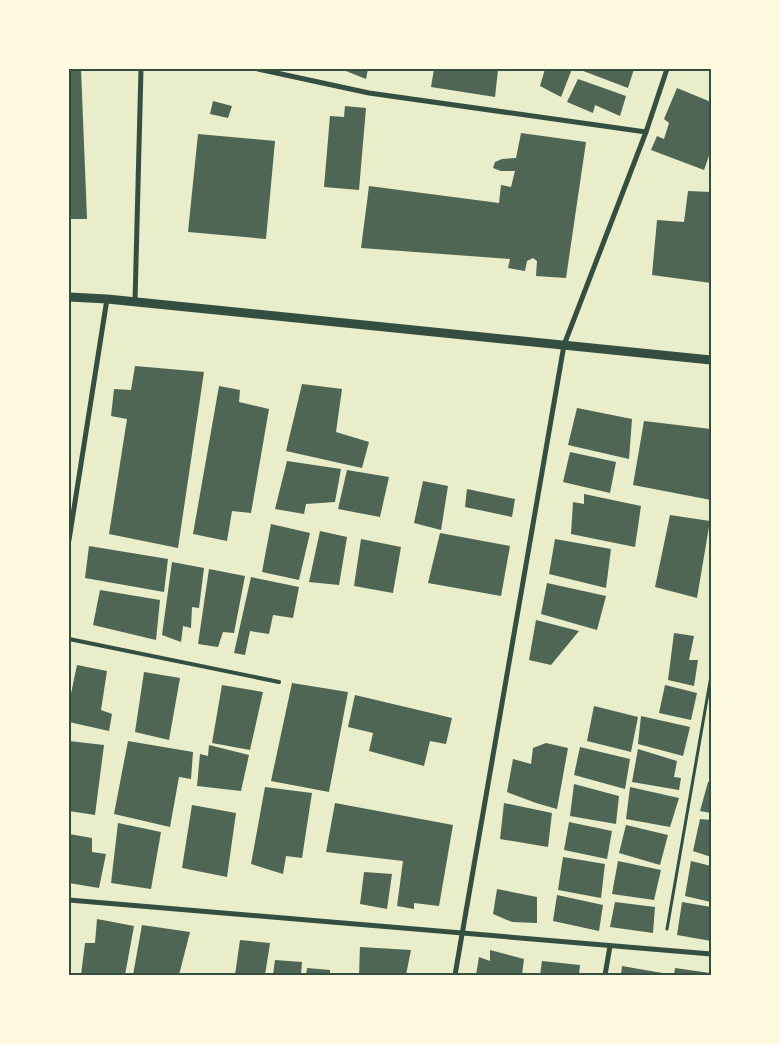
<svg xmlns="http://www.w3.org/2000/svg" width="780" height="1044" font-family="Helvetica,sans-serif">
<rect width="100%" height="100%" fill="#e9edc9"/>
<g fill="#4f6655">
<polygon points="69,69 81,69 87,219 69,219"/>
<polygon points="341,69 368,69 366,79"/>
<polygon points="434,69 489,69 498,70 495,97 431,87"/>
<polygon points="545,69 572,69 561,97 540,86"/>
<polygon points="578,69 634,69 628,88"/>
<polygon points="578,79 626,96 620,116 595,105 593,113 567,102"/>
<polygon points="677,88 711,102 711,150 704,170 651,150 657,136 664,139 669,123 664,119"/>
<polygon points="213,101 232,106 228,118 210,114"/>
<polygon points="345,106 366,108 359,190 324,187 330,116 344,117"/>
<polygon points="521,133 586,142 566,278 536,276 537,261 533,258 527,261 525,271 508,268 510,259 361,248 369,186 499,203 501,185 511,187 515,171 501,171 493,168 495,162 502,159 516,158"/>
<polygon points="198,134 275,141 266,239 188,232"/>
<polygon points="688,191 711,192 711,283 652,275 657,220 684,222"/>
<polygon points="135,366 204,372 178,548 109,534 127,419 111,416 114,389 131,390"/>
<polygon points="302,384 342,389 336,432 369,442 362,468 286,451"/>
<polygon points="219,386 240,390 239,402 269,409 251,513 232,511 227,541 193,534"/>
<polygon points="577,408 632,419 629,459 568,445"/>
<polygon points="644,421 711,429 711,500 633,485"/>
<polygon points="570,452 616,462 610,493 563,482"/>
<polygon points="287,461 341,469 335,502 306,504 304,514 275,509"/>
<polygon points="347,470 389,477 380,517 338,509"/>
<polygon points="423,481 448,486 441,530 414,523"/>
<polygon points="467,489 515,499 512,517 465,507"/>
<polygon points="584,494 641,506 635,547 571,534 573,502 584,504"/>
<polygon points="670,515 710,521 697,598 655,587"/>
<polygon points="271,524 310,533 299,580 262,572"/>
<polygon points="320,531 347,537 339,585 309,582"/>
<polygon points="440,533 510,546 501,596 428,583"/>
<polygon points="361,539 401,547 393,593 354,586"/>
<polygon points="555,539 611,549 606,588 549,574"/>
<polygon points="89,546 168,559 164,592 85,578"/>
<polygon points="172,562 204,568 199,608 192,607 191,628 183,626 181,642 162,635"/>
<polygon points="209,569 245,576 234,633 223,632 218,647 198,644"/>
<polygon points="251,577 299,587 293,618 273,615 269,634 250,631 245,655 234,653"/>
<polygon points="547,583 606,596 597,630 541,614"/>
<polygon points="100,590 160,600 156,640 93,625"/>
<polygon points="536,620 579,631 551,665 529,660"/>
<polygon points="674,633 694,636 689,660 698,660 694,686 668,680"/>
<polygon points="77,665 107,671 101,710 112,714 109,731 69,722 69,703"/>
<polygon points="144,672 180,678 169,740 135,732"/>
<polygon points="292,683 348,692 329,792 271,781"/>
<polygon points="222,685 263,692 250,750 212,743"/>
<polygon points="665,685 697,693 691,720 659,713"/>
<polygon points="355,695 452,718 446,744 430,741 424,766 369,751 373,733 348,727"/>
<polygon points="594,706 638,717 631,752 587,741"/>
<polygon points="641,716 690,727 683,756 638,744"/>
<polygon points="69,741 104,745 95,815 69,811"/>
<polygon points="128,741 193,752 191,779 179,777 170,827 114,814"/>
<polygon points="546,743 568,748 557,809 536,803 507,792 513,759 531,764 533,748"/>
<polygon points="209,745 249,755 241,791 197,786 200,754 208,756"/>
<polygon points="580,747 630,759 625,789 574,775"/>
<polygon points="638,749 677,761 674,777 681,778 679,790 632,782"/>
<polygon points="708,782 711,782 711,813 700,811"/>
<polygon points="574,784 619,796 616,824 570,816"/>
<polygon points="265,787 312,793 302,858 286,856 283,874 251,864"/>
<polygon points="630,787 679,798 670,827 626,819"/>
<polygon points="335,803 453,825 439,906 414,903 414,909 397,906 403,861 326,852"/>
<polygon points="504,803 552,813 548,847 500,839"/>
<polygon points="192,805 236,813 227,877 182,868"/>
<polygon points="700,819 711,820 711,857 693,851"/>
<polygon points="569,822 612,831 607,859 564,850"/>
<polygon points="118,823 161,832 151,889 111,883"/>
<polygon points="626,825 668,835 660,865 619,853"/>
<polygon points="69,834 92,838 92,852 106,854 99,888 69,883"/>
<polygon points="563,857 605,864 601,898 558,890"/>
<polygon points="618,861 661,870 654,900 612,894"/>
<polygon points="691,861 711,866 711,902 685,896"/>
<polygon points="364,872 392,874 387,909 360,904"/>
<polygon points="497,889 537,897 537,923 512,922 493,914"/>
<polygon points="557,895 603,905 599,931 553,921"/>
<polygon points="615,902 655,907 653,933 610,927"/>
<polygon points="682,902 711,907 711,941 677,935"/>
<polygon points="97,919 134,926 125,975 81,975 85,943 95,943"/>
<polygon points="142,925 190,932 179,975 133,975"/>
<polygon points="240,940 270,943 265,975 235,975"/>
<polygon points="360,947 411,950 406,975 359,975"/>
<polygon points="490,950 524,959 522,975 476,975 479,957 490,961"/>
<polygon points="275,960 302,962 301,975 273,975"/>
<polygon points="542,961 580,965 579,975 540,975"/>
<polygon points="622,966 668,974 668,975 621,975"/>
<polygon points="307,968 330,970 330,975 306,975"/>
<polygon points="675,968 710,973 710,975 674,975"/>
</g>
<g fill="none" stroke-linecap="round" stroke-linejoin="round">
<polyline stroke="#344e41" stroke-width="3" points="667,929 711,676"/>
<polyline stroke="#344e41" stroke-width="4" points="69,639 279,682"/>
<g stroke="#344e41" stroke-width="5">
<polyline points="258,69 369,93 646,132"/>
<polyline points="135,302 141,69"/>
<polyline points="69,540 107,299"/>
<polyline points="69,900 711,954"/>
<polyline points="455,975 564,345 646,132 667,69"/>
<polyline points="605,975 610,946"/>
</g>
<polyline stroke="#344e41" stroke-width="9" points="69,297 107,299 711,360"/>
</g>
<rect width="780" height="1044" fill="none" stroke="#fefae0" stroke-width="140"/>
<rect x="70" y="70" width="640" height="904" fill="none" stroke="#344e41" stroke-width="2"/>
</svg>
